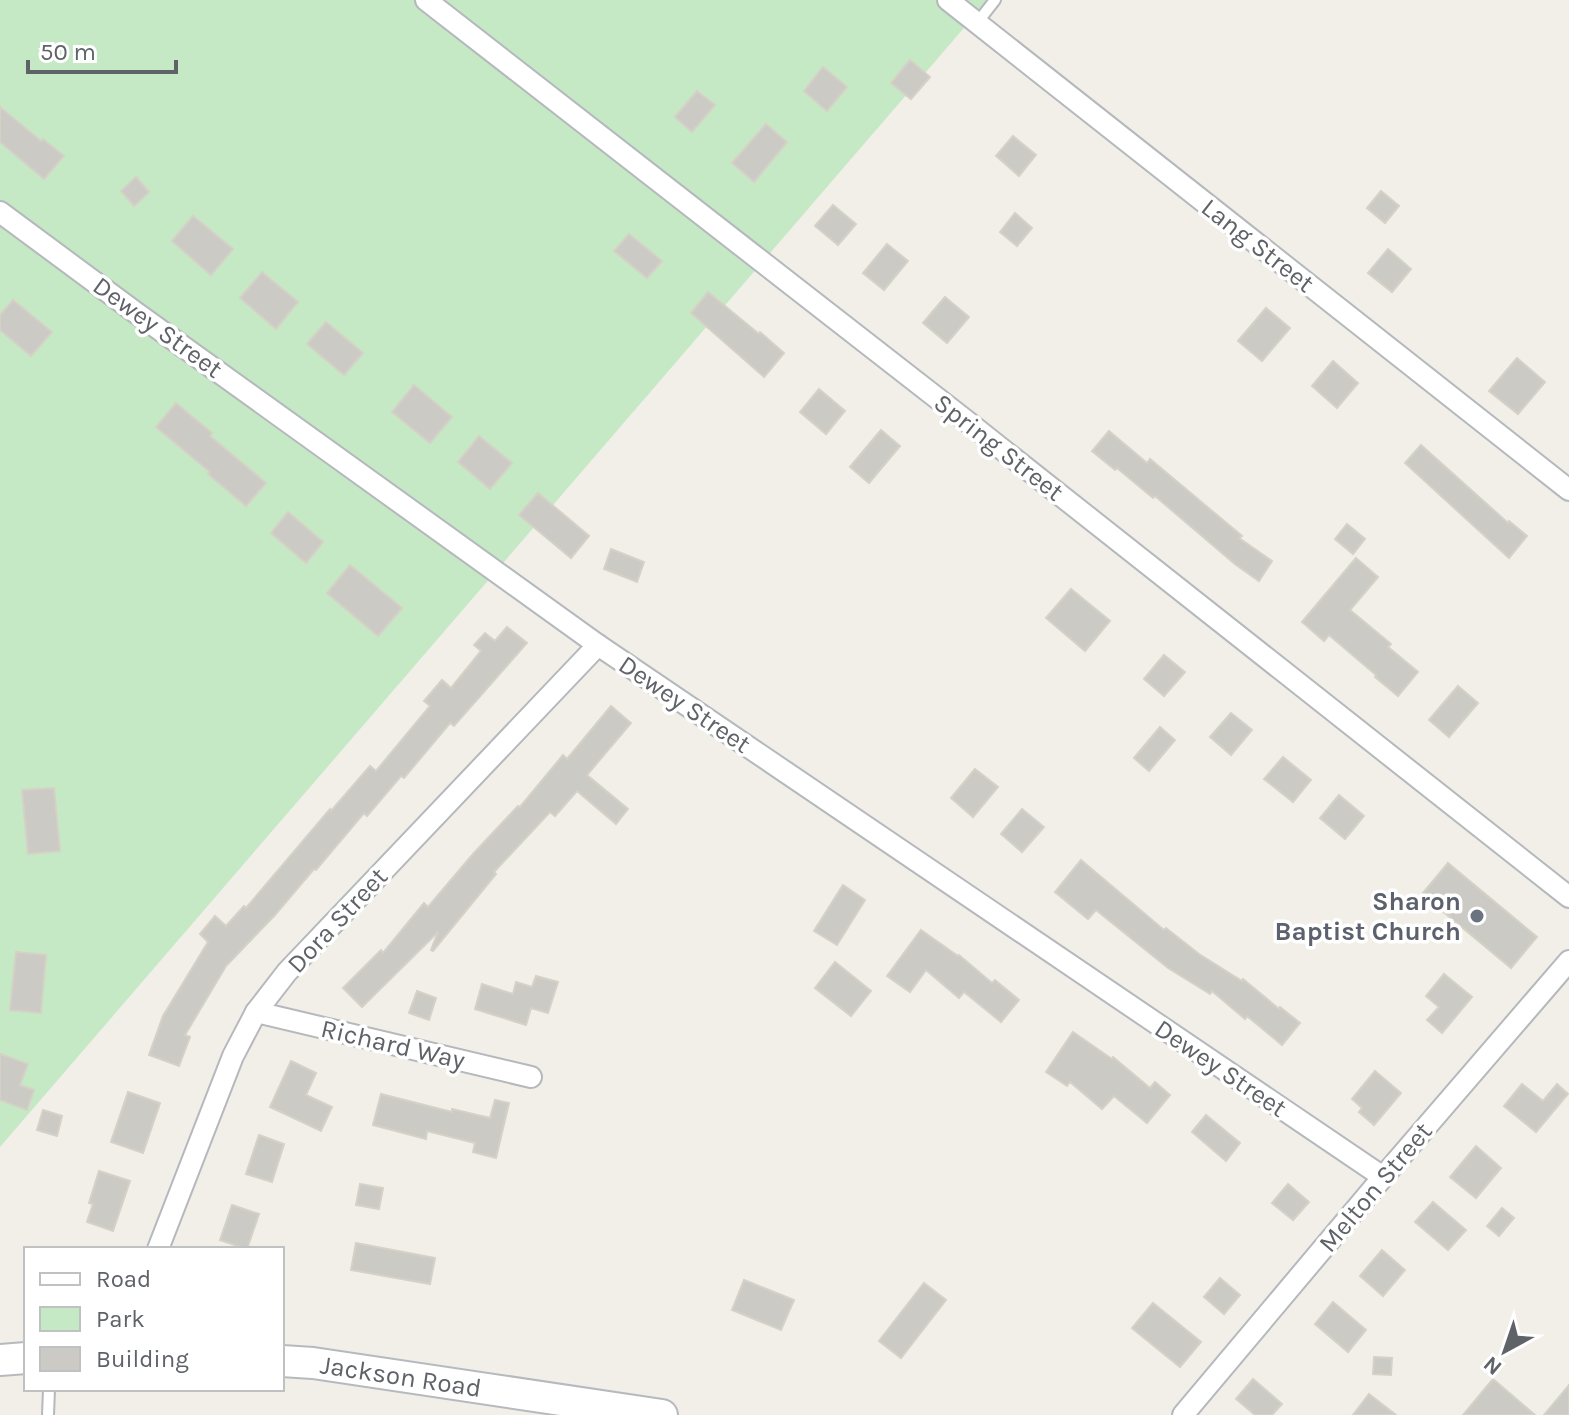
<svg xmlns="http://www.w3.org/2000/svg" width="1569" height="1415" font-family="Karla,sans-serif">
<rect width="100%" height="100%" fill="#f1efe8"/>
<polygon fill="#c5e8c5" points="0,0 988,0 0,1147"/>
<g fill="#cccac5" stroke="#d6d1c6" stroke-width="2">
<polygon points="910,60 930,77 911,99 891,83"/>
<polygon points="823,67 847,87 827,111 804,91"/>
<polygon points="697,91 715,105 692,132 675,117"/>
<polygon points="0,107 41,141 43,139 64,156 44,179 0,142"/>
<polygon points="766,124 787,142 754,182 732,163"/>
<polygon points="1013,136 1036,155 1019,176 996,156"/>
<polygon points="136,177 149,192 134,206 121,191"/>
<polygon points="1381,191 1399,206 1385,223 1367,208"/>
<polygon points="833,205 856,224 838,245 815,226"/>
<polygon points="1015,213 1032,228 1017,246 1000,232"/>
<polygon points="193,216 233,249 211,275 172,241"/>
<polygon points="629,234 662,261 647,278 614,251"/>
<polygon points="887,244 908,261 884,290 863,273"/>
<polygon points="1388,249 1411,269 1392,292 1368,273"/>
<polygon points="262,272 298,302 276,329 240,298"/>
<polygon points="708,292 759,334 760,332 784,353 764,377 691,313"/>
<polygon points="945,297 969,317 947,343 923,323"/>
<polygon points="13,300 52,332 31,356 0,330 0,315"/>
<polygon points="1266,308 1290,328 1262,361 1238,341"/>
<polygon points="326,322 363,353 344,375 307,344"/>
<polygon points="1517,358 1545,382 1518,414 1489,391"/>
<polygon points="1333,361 1358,383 1337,408 1312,386"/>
<polygon points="414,385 452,417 430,443 392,412"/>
<polygon points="819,389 845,411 826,434 800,412"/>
<polygon points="176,403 212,433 210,436 266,483 246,506 208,474 210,472 156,427"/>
<polygon points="881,430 900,446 869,483 850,467"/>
<polygon points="1109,431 1147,463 1150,459 1242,536 1239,538 1272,561 1259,581 1236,565 1155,496 1153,498 1117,468 1115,470 1092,451"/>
<polygon points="479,436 512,463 490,489 458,462"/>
<polygon points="1421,445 1508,523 1509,521 1527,536 1509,558 1405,463"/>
<polygon points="538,493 589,536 571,558 519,515"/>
<polygon points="288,512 323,542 306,563 271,533"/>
<polygon points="1347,524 1365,539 1353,554 1335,539"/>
<polygon points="611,549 644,562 637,582 604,569"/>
<polygon points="1356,558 1378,577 1350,610 1391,644 1388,647 1418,672 1398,696 1375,677 1376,675 1329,635 1324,641 1302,622"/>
<polygon points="350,565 402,608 378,636 327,593"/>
<polygon points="1071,589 1110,621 1085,651 1046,618"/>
<polygon points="507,627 527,643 454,726 450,723 404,778 401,776 367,816 364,813 316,870 314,869 275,915 226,966 185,1035 190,1037 179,1066 149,1055 163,1016 208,942 200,934 215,916 226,926 244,906 246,908 330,809 331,811 370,766 376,771 430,706 424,701 442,680 451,688 481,651 474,645 485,633 495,641"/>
<polygon points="1164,655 1185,672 1164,696 1144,679"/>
<polygon points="1458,686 1478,703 1449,737 1429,720"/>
<polygon points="611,706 631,723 587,775 628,809 616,824 577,791 555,816 550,812 494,872 496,874 433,951 431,950 438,932 362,1007 343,988 381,950 383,953 424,903 428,907 473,854 518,806 520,807 563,755 567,759"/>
<polygon points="1231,713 1252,730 1231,755 1210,737"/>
<polygon points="1160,727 1175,740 1149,771 1134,758"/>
<polygon points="1283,757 1311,780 1293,802 1264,779"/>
<polygon points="975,769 998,787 973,817 951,798"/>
<polygon points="54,788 60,851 28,854 22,790"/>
<polygon points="1339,795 1364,816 1345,839 1320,818"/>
<polygon points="1022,809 1044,827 1022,852 1001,834"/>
<polygon points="1081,860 1164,930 1166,928 1199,954 1242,981 1243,979 1279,1009 1280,1007 1300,1023 1282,1045 1247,1016 1245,1019 1212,991 1210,994 1168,968 1096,910 1088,919 1055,892"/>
<polygon points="1448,863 1537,937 1511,968 1422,894"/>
<polygon points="843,885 865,900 837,945 814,931"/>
<polygon points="921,930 958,956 959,955 992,983 995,980 1019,1000 1001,1022 964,992 959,998 926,970 910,992 887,976"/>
<polygon points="16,952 46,955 41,1013 10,1010"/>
<polygon points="835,962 871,991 851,1016 815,988"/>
<polygon points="1444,974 1472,997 1442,1033 1427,1020 1439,1007 1426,996"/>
<polygon points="536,976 558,982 548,1013 531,1008 526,1025 475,1009 482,984 513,994 516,982 532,987"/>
<polygon points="417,991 436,998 429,1020 409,1013"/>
<polygon points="1073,1032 1112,1059 1113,1057 1150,1088 1155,1082 1170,1095 1147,1123 1114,1096 1102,1109 1070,1082 1067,1086 1046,1072"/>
<polygon points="0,1054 28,1064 20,1085 34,1090 27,1110 0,1100"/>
<polygon points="291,1061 316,1073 306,1095 332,1107 321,1131 270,1107"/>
<polygon points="1375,1071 1401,1093 1374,1125 1359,1112 1362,1108 1352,1099"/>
<polygon points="1522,1084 1543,1101 1557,1084 1568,1094 1536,1132 1504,1106"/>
<polygon points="128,1092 160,1103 143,1153 111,1142"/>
<polygon points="381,1094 452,1112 452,1109 490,1118 495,1100 509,1103 496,1158 473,1152 475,1143 427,1131 426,1139 373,1125"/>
<polygon points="43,1110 62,1116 57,1136 37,1130"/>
<polygon points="1206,1115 1240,1143 1226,1161 1192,1132"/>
<polygon points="259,1135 284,1144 272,1182 246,1174"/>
<polygon points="1476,1146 1501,1168 1476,1198 1450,1177"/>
<polygon points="99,1171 130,1181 113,1231 87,1222 93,1204 89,1203"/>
<polygon points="360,1184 383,1188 379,1209 356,1205"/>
<polygon points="1288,1184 1309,1202 1293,1220 1272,1203"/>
<polygon points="1433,1202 1466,1230 1448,1250 1415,1222"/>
<polygon points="232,1205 259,1214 247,1249 220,1240"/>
<polygon points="1502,1208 1514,1218 1499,1236 1487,1226"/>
<polygon points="356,1243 435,1258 430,1284 351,1270"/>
<polygon points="1382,1250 1405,1270 1383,1296 1360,1276"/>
<polygon points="1220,1278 1240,1295 1224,1314 1204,1297"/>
<polygon points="744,1280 794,1300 781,1330 732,1310"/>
<polygon points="924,1283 946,1300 901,1358 879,1341"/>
<polygon points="1333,1302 1366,1330 1348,1352 1315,1324"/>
<polygon points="1153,1303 1201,1342 1180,1367 1132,1328"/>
<polygon points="1374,1357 1392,1358 1391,1375 1373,1374"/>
<polygon points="1253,1379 1282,1404 1272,1415 1255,1415 1236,1399"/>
<polygon points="1493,1379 1535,1415 1463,1415"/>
<polygon points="1569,1385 1569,1415 1544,1415"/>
<polygon points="1369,1394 1396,1415 1353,1415"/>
</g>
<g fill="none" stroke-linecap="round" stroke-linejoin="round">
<defs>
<g id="lane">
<polyline points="977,23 995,0"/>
<polyline points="48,1415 49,1389"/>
</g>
<g id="street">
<polyline points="426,0 969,423 1569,897"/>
<polyline points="948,0 1569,490"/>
<polyline points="0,212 135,312 598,645 1383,1177"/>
<polyline points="256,1012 531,1077"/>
<polyline points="158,1249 233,1056 256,1012 287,972 598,645"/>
<polyline points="1183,1415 1383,1177 1569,961"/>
</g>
<g id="secondary">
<polyline points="0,1360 26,1358"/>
<path id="s1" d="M282,1361L313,1363L662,1415"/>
</g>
</defs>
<use href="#lane" stroke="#b5b8bc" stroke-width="14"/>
<use href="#street" stroke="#b5b8bc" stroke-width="24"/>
<use href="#secondary" stroke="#b6babf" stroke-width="34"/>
<use href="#lane" stroke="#fff" stroke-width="10"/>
<use href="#street" stroke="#fff" stroke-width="20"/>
<use href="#secondary" stroke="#fff" stroke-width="30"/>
</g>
<circle fill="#6b7280" stroke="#fff" stroke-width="3" cx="1477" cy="916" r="8"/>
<g text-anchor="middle" stroke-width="7" stroke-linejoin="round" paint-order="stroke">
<g font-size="26" fill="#5f6368" stroke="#fff">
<text transform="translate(1258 245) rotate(38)" y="9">Lang Street</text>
<text transform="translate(158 327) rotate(36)" y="9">Dewey Street</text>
<text transform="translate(999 447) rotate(38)" y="9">Spring Street</text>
<text transform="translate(685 704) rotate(34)" y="9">Dewey Street</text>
<text transform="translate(337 920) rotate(-47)" y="9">Dora Street</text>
<text transform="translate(393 1044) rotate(13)" y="9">Richard Way</text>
<text transform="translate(1221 1068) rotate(34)" y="9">Dewey Street</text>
<text transform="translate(1375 1187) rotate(-50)" y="9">Melton Street</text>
<text dy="9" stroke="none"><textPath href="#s1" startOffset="120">Jackson Road</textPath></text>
</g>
<g font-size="26" font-weight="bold" fill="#5b616d" stroke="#fff" text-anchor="end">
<text x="1461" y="910">Sharon<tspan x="1461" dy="30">Baptist Church</tspan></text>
</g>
</g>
<rect x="24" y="1247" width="260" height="144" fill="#ffffff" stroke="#bfc1c3" stroke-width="2"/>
<rect x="40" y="1273" width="40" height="12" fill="#ffffff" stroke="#bfc1c3" stroke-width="2"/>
<text x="96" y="1287" font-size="24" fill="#5f6368">Road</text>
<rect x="40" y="1307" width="40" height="24" fill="#c5e8c5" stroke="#bfc1c3" stroke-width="2"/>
<text x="96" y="1327" font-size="24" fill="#5f6368">Park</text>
<rect x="40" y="1347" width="40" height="24" fill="#cccac5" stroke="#bfc1c3" stroke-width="2"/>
<text x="96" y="1367" font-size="24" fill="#5f6368">Building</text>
<g transform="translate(1505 1351) rotate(220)" stroke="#ffffff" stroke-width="6" paint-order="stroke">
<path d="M0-6L14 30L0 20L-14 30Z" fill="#5f6368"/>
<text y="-12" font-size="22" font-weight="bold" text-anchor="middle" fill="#5f6368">N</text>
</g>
<path d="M28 60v12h148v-12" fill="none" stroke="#5f6368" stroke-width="4"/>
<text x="40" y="60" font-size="24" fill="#5f6368" stroke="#ffffff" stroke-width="6" paint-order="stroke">50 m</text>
</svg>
